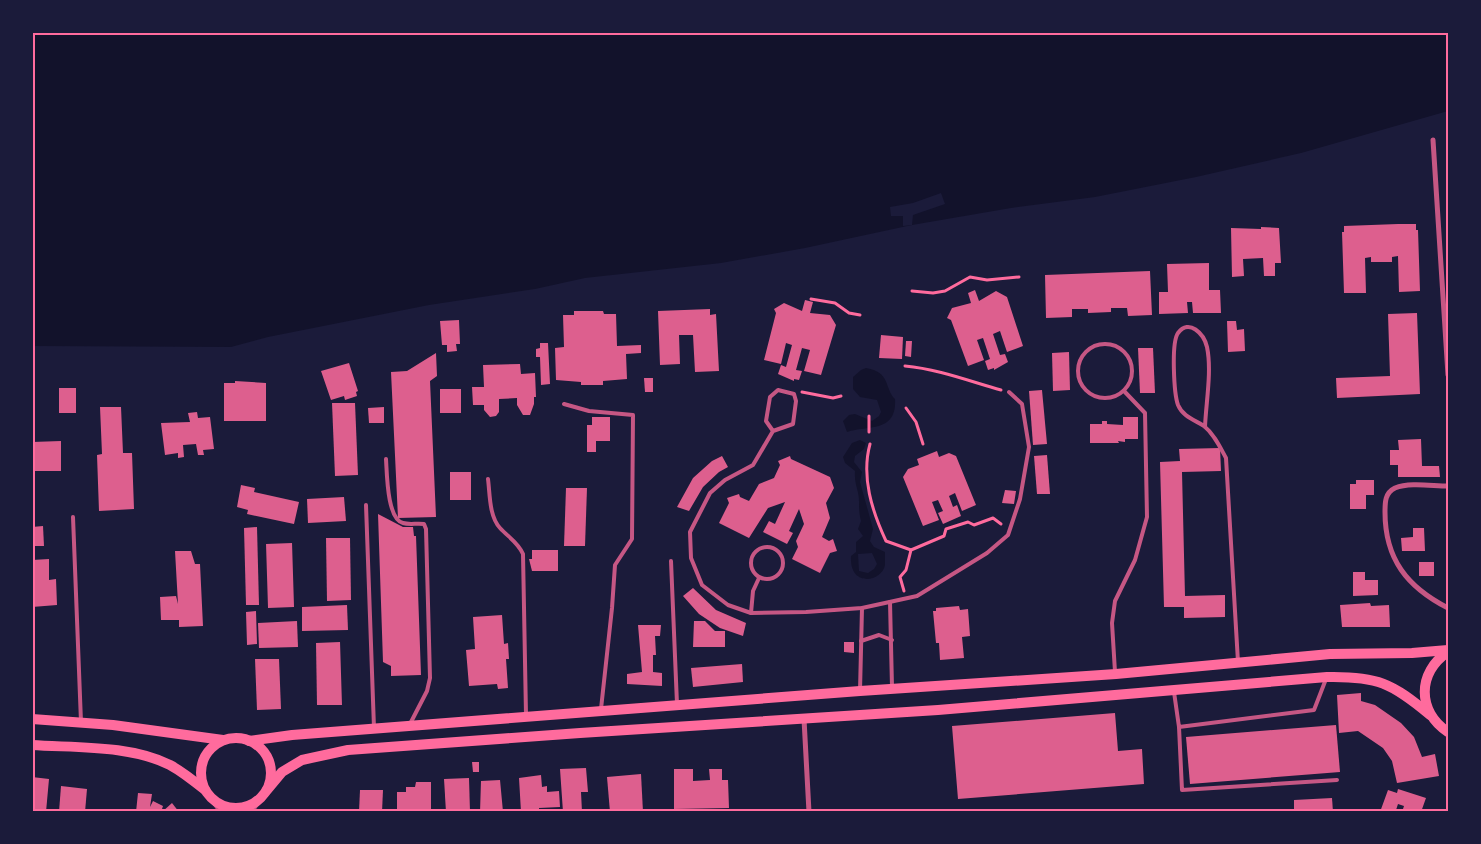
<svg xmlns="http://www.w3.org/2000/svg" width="1481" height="844" font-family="'Asap Condensed',sans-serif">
<rect width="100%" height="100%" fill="#1b1b3a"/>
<g fill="#12122b" fill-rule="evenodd">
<polygon points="32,33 1448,33 1448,111 1301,153 1196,177 1095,197 1011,208 912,225 805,248 721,263 585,278 535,289 429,305 268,337 231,347 33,346"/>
<path d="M866,368C891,372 884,388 895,399C897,433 868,425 847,432L843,421L849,415L855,414L872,421L879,416L881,412L877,400L860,397L853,389V377L861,370Z"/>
<path d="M860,440L866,443L864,449L855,456L854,462L862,472L860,482L873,529L870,541L874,547L885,552C885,556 885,561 885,565C882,582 849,588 851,556L856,552V542L863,536L858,529L861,521C859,513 859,509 859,501C859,490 854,485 855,471L845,463L843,457L852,443ZM872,553L877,564L874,569L868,573L859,571L858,554Z"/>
</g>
<polygon fill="#1b1b3a" points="941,193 945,204 913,215 912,225 903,226 903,216 891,216 890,207 913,203"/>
<g fill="#dd5f8e">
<polygon points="1398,224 1416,224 1416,230 1418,230 1420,291 1399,292 1398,256 1392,257 1392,262 1371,262 1371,257 1365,258 1366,293 1344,293 1342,232 1344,232 1344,226"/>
<polygon points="1261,227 1279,228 1281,263 1275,263 1275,276 1264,276 1263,258 1243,259 1244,276 1232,277 1231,228 1261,229"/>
<polygon points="1209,263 1209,290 1220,290 1221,313 1193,313 1192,302 1187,302 1188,313 1159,314 1159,292 1168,292 1167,264"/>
<polygon points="1150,271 1152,315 1128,316 1127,308 1111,308 1111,312 1088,313 1088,309 1072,309 1072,317 1046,318 1045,275"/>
<polygon points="975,290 979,301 996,291 1007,297 1023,346 1007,352 1000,331 993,334 1000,355 1005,354 1008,362 994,370 994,368 988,370 985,361 990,359 983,338 977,340 984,360 968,366 951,320 947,318 952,308 971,303 968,293"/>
<polygon points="805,300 813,302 810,313 830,315 836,325 821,375 804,371 810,350 802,348 796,370 802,371 799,380 794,379 794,381 778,374 781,365 786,367 792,345 786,343 781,364 764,360 776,313 774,309 784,303 802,311"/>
<polygon points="710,309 710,315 716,314 719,371 695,372 693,335 679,335 680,364 660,365 658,311"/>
<polygon points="574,311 603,311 604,314 616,314 617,346 641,345 641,353 626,354 627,379 603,381 603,385 581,385 581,382 556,380 555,348 564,347 563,315 574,315"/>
<polygon points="1417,313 1420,394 1337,398 1336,378 1390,376 1388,314"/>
<polygon points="459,320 460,344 456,344 457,351 447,352 447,345 442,345 440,321"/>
<polygon points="1227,321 1236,321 1237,330 1244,329 1245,351 1228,352"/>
<polygon points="881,335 903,337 902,359 879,358"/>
<polygon points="906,341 912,341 911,357 905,356"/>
<polygon points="540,343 548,343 550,384 541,385 540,357 536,357 536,349 540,348"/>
<polygon points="1138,348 1153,348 1155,393 1140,393"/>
<polygon points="1069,352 1070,390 1053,391 1052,353"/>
<polygon points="436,353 437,376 430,381 436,517 398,518 391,372 407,371"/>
<polygon points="349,363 358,391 356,392 357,396 345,400 344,396 331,400 321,371"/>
<polygon points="520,364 521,374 535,373 536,397 534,397 534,404 530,415 523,415 517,405 517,398 499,399 499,412 496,416 490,417 484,410 484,405 473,405 472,387 484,387 483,365"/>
<polygon points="644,378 653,378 653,392 645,392"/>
<polygon points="235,381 266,383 266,421 224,421 224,383 235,383"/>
<rect x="59" y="388" width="17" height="25"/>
<rect x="440" y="389" width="21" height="24"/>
<polygon points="1042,390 1047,444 1033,445 1029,391"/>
<polygon points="332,403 355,403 358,475 335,476"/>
<polygon points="100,407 121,407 123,453 132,453 134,509 99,511 97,455 102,454"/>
<polygon points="384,407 384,423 369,423 368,408"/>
<polygon points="197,412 198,418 210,417 214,449 203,450 204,455 198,455 196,444 183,445 184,457 178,458 178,453 165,455 161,423 190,422 188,413"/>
<polygon points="592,417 610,417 610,441 596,441 596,452 587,452 587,425 592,425"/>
<polygon points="1123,417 1138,417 1138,439 1125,439 1125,442 1118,441 1119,443 1090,443 1090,424 1102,424 1102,421 1107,421 1107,424 1123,425"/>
<polygon points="1421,439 1422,466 1439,466 1440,477 1398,477 1398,465 1390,465 1390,450 1399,450 1398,440"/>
<polygon points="61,441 61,471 32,471 32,442"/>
<polygon points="1220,448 1221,471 1182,472 1185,596 1225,595 1225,617 1184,618 1184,607 1164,607 1160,462 1180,461 1179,449"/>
<polygon points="937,451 939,457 949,453 956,456 976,505 962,511 955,493 949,496 953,507 957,505 961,516 943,524 938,513 943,511 938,500 932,502 939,520 923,526 903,477 908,469 919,465 917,459"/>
<polygon points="1047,455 1050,494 1037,494 1034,456"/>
<polygon points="722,456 728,467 719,472 703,487 689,511 677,507 693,478 712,461"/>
<polygon points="790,456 791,459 830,477 834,488 826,503 830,518 822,537 829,541 833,539 837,551 830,553 820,573 792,559 798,547 796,541 804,524 799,509 789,531 793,533 787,544 763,532 769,521 775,524 785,502 768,508 749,538 719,523 729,503 727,498 739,494 740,497 749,501 759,484 774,478 780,465 778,461"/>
<rect x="450" y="472" width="21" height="28"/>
<polygon points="1356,480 1374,480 1374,495 1366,495 1366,509 1350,509 1350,484 1356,484"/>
<polygon points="241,485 255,488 254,492 299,502 294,524 247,514 248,510 237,507"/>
<polygon points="566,488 587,488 585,546 564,546"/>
<polygon points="1005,490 1016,491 1014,504 1002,503"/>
<polygon points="344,497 346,521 308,523 307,499"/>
<polygon points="378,514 403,527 413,527 414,536 416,536 421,675 391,676 391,666 383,662"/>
<polygon points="43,526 44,546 32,546 32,527"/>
<polygon points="257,527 259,605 246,605 244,528"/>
<polygon points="1413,528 1424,528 1425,551 1402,551 1401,538 1413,537"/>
<polygon points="326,538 350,538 351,600 327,601"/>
<polygon points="292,543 294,607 268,608 266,544"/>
<polygon points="532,550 558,550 558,571 532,571 529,559 532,559"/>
<polygon points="175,551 191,551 195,564 200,564 203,626 179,627 179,620 161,620 160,597 176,596 178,604"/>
<polygon points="49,559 49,580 56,579 57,605 32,607 32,560"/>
<rect x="1419" y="562" width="15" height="14"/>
<polygon points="1353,572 1365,572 1365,580 1378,580 1378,595 1353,596"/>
<polygon points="693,588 716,610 746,623 743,636 720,628 699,614 683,596"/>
<polygon points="1370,603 1371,606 1389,605 1390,627 1342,627 1340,605"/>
<polygon points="347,605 348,630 302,631 302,607"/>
<polygon points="959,606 960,610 968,609 970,636 962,637 964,658 940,660 939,643 936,643 933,611 936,611 936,608"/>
<polygon points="256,611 257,644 247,645 246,612"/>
<polygon points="502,615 504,644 508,643 509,659 506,659 508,688 498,689 497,684 469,686 466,650 475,649 473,617"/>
<polygon points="297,621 298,647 259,648 258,623"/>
<polygon points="694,621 705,621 715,631 725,631 725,647 693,647"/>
<polygon points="638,625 661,625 660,636 655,636 656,655 653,655 653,672 662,673 662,686 627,684 627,674 642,672"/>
<polygon points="340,642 342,705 317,705 316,643"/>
<polygon points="844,642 854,642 854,653 844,652"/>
<polygon points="255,659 279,659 281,709 257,710"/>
<polygon points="742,664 743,682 693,687 691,668"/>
<polygon points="1361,693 1361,701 1375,705 1401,723 1414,737 1422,757 1435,754 1439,776 1397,783 1392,761 1383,748 1358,731 1339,733 1337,695"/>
<polygon points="1115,713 1118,751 1142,749 1144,784 958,799 952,726"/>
<polygon points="1336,725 1340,772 1190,784 1186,737"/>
<polygon points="472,762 479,762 479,772 473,772"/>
<polygon points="586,768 588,792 581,792 582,812 563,812 560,769"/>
<polygon points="674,769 693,769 693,781 710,780 709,769 722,769 722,780 728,780 729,808 674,809"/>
<polygon points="641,774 643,812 610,812 607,777"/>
<polygon points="541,775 542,787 547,786 547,792 559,791 560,807 539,808 539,812 521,812 519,778"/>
<polygon points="32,777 49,779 46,812 32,812"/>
<polygon points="469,778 470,812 446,812 444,779"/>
<polygon points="500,780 503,812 480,812 481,781"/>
<polygon points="416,782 431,782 431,812 397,812 397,792 406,792 406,787 415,787"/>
<polygon points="61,786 87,789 85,812 59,812"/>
<polygon points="1398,789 1426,798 1421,812 1402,812 1404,806 1398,804 1396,810 1400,812 1380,812 1388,790 1397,793"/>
<polygon points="360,790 383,790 382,812 359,812"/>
<polygon points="138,793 152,794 150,807 153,801 163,806 161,812 136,812"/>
<polygon points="1332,798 1333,812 1294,812 1294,800"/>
<polygon points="172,803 179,812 162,812"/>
</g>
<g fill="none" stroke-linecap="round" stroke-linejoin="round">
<g stroke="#ff6b9d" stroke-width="3">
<polyline points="912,291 933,293 945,291 970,277 987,280 1019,277"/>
<polyline points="811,299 835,303 849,313 860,315"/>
<path d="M905,366C938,369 969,381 1001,390"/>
<polyline points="802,392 833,398 841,396"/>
<polyline points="906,408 916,422 923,444"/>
<polyline points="869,432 869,416"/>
<path d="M870,444C861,477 872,511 886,541L911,550"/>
<polyline points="904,591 900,577 906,570 911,550 944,536 946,529 968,522 974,525 993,518 1001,524"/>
</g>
<g stroke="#c65784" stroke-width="4">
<circle cx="1105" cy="371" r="27"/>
<polyline points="564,404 589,411 633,415 632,539 615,565 612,608 601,709"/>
<path d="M1205,427C1206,402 1212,371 1207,347C1204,334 1189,318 1178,333C1171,343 1174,394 1178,405C1183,417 1195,420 1204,426C1214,434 1220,447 1226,458L1238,662"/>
<polyline points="773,431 766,421 770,397 778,390 794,394 796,401 793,424 773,431 753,465 725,480 710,493 690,532 691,558 702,585 728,605 751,613 806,612 862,608 917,596 987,553 1008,535 1020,499 1029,447 1022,404 1009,392"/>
<path d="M386,459C387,474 387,519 403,523C409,525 417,523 424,524L426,529L430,678L427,691L410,724"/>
<path d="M488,479C490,494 489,516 500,528C508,537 518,542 523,554L526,715"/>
<polyline points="366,505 374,728"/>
<polyline points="73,517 81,722"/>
<circle cx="767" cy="563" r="16"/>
<polyline points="671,561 677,704"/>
<polyline points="890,602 892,687"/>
<polyline points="751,613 753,591 759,578"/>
<polyline points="861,641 879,635 892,640"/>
<polyline points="1115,672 1112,623 1115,601 1135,560 1147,517 1145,413 1124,391"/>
<polyline points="860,691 862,608"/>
<polyline points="1174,692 1179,727 1314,710 1326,679"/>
<polyline points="1179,727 1182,790 1337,780"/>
</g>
<g stroke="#c65784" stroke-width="5">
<polyline points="1433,140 1448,375"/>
<path d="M1448,486C1432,486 1410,482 1395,488C1385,493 1385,502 1385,512C1385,559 1407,587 1448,608"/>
<polyline points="804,719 809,812"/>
<polyline points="211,798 221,812"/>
<polyline points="251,812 261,798"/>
</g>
<g stroke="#ff6b9d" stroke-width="10">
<path d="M1448,652C1417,672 1417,712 1448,732"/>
<polyline points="32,719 113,725 223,740"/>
<circle cx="236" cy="773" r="35"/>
<polyline points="249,741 292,735 860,691 1116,674 1330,654 1412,653 1448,650"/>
<path d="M32,745C77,748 130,745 170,765C183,772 194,781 205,790"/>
<path d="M267,790L282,772L302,760L348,750L580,733L938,710L1327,677C1377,676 1392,683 1430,715"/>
</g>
</g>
<rect width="1481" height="844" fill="none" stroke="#1b1b3a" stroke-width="68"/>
<rect x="34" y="34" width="1413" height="776" fill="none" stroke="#ff6b9d" stroke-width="2"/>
</svg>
